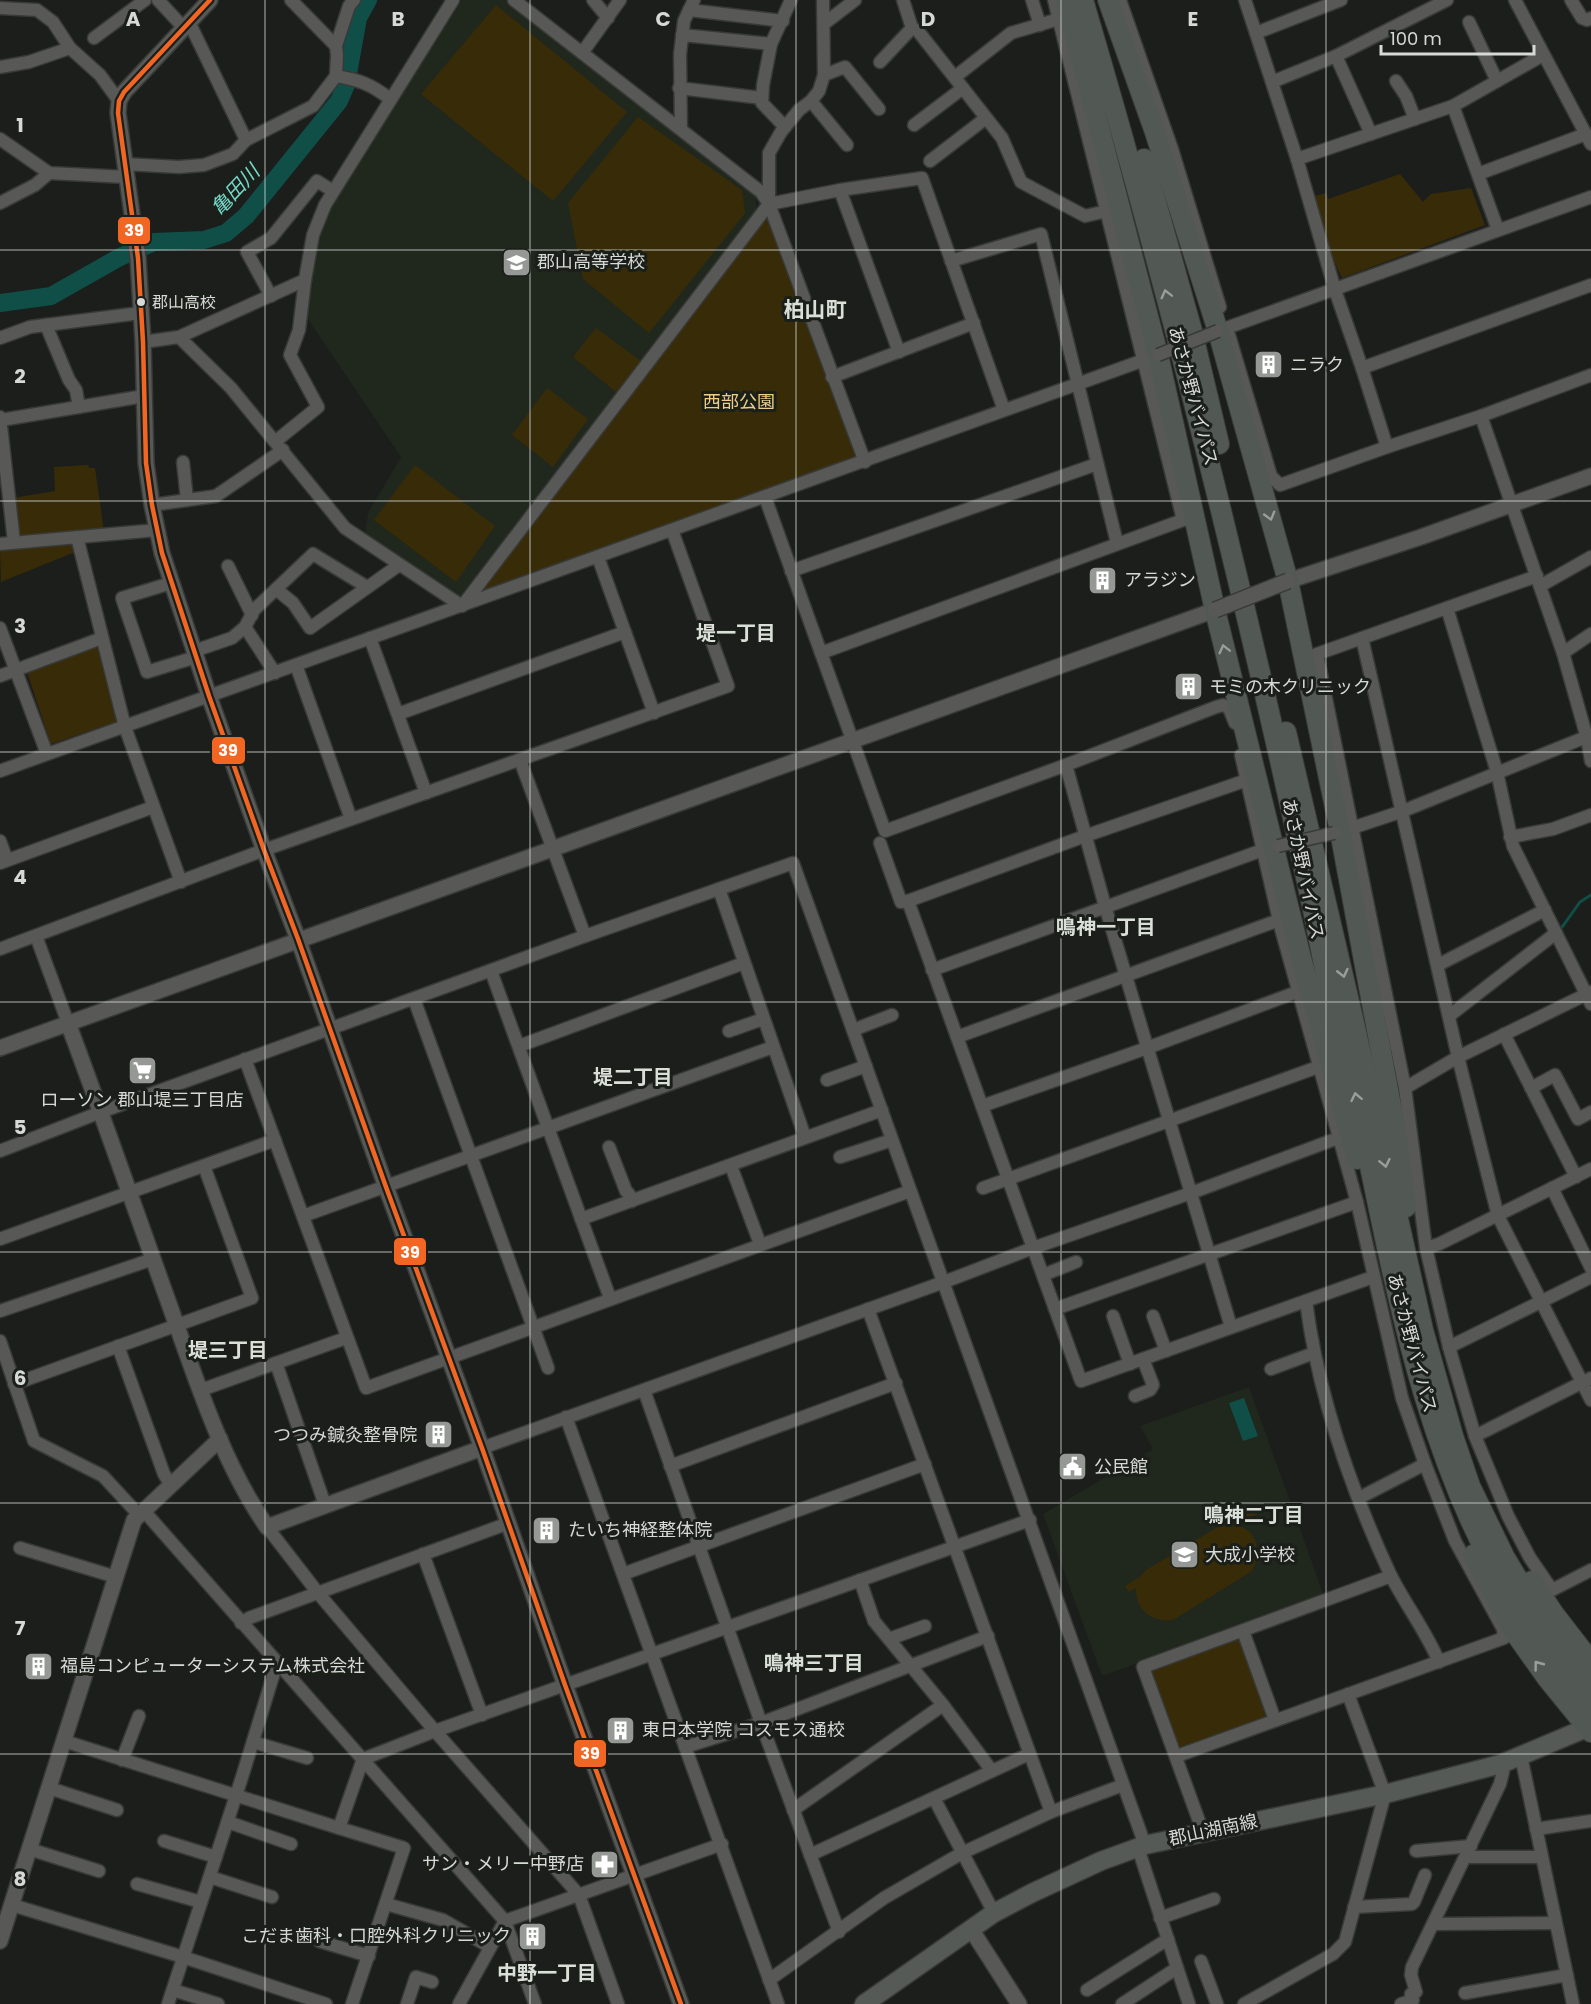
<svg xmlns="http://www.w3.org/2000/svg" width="1591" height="2004" font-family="Poppins,'Noto Sans JP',sans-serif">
<rect width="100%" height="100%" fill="#1c1e1b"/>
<g fill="#20271d">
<polygon points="462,0 506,0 755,193 757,212 461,596 456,595 365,535 368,513 401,457 303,312 326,213"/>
<polygon points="1249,1387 1324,1596 1102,1676 1043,1514 1153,1449 1140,1426"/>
</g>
<g fill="#382b08">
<polygon points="496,5 627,112 553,201 421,94"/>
<polygon points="638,117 742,190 745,213 649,333 583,279 568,203"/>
<path d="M1400,174L1423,202L1431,194L1471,188L1485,225L1342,278C1332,257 1322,236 1320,213H1316L1311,197L1326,193L1328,199Z"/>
<polygon points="768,212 859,458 477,594"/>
<polygon points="596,328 641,361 616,392 573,357"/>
<polygon points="547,388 588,419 553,467 512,435"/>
<polygon points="88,465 89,468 95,468 104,532 19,536 16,533 13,498 55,491 54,467"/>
<polygon points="415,465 495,526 456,582 374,520"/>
<polygon points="73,543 75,552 1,582 0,549"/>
<polygon points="97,647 118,721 51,744 27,672"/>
<path d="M1255,1507L1258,1513L1239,1525L1250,1532L1256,1542L1257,1560L1252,1571L1173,1620C1151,1623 1135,1609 1136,1588L1129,1592L1125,1586L1141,1576L1146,1570L1216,1528L1226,1525Z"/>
<polygon points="1237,1638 1241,1640 1269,1714 1266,1719 1183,1749 1179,1747 1152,1673 1153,1668"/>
</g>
<polygon fill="#0f4f48" points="1244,1398 1258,1436 1243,1441 1229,1403"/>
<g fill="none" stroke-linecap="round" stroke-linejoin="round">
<polyline stroke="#0f4f48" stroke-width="3" points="1560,930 1580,902 1591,895"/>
<polyline stroke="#0f4f48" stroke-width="18" points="0,303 51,296 120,257 154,242 204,240 226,233 246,216 339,101 346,85 358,18 368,0"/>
<defs>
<g id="minor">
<polyline points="158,0 183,27"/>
<polyline points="514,0 761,192 769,204 865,462"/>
<polyline points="593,0 608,18"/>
<polyline points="1032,0 1040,25"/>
<polyline points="1120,0 1172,149 1220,307"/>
<polyline points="1245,0 1297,159 1335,290 1362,368 1387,447"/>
<polyline points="1515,0 1591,144"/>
<polyline points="1571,0 1582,18 1587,20 1591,18"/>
<polyline points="0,8 37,10 53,22 70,48 100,75 119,101"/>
<polyline points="689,10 783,21"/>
<polyline points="189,22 246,140"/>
<polyline points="1469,22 1497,81"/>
<polyline points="825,23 855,0"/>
<polyline points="912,28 918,31 1002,138 1021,182 1085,216 1107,211"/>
<polyline points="1256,33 1341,0"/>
<polyline points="682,35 771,44"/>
<polyline points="94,38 145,0"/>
<polyline points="336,46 349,6 354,0"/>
<polyline points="582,53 620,0"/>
<polyline points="1336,56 1371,134"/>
<polyline points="880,62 912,28 903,0"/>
<polyline points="0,67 29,62 70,48"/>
<polyline points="824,75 845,67 879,109"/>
<path d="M336,76C359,80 371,84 390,99"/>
<polyline points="955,77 1011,33 1059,19"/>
<polyline points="1396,81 1406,96 1415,119"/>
<polyline points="1272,82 1336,56 1447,0"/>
<polyline points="679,88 762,98"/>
<polyline points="811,101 847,145"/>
<polyline points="1453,106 1498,230"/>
<polyline points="914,125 963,88"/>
<polyline points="785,127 762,103 763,85 771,44 791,0"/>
<polyline points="681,129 680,54 684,21 694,0"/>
<polyline points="0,139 49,173 126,177"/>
<polyline points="1297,159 1453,106 1543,55"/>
<polyline points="930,161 986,118"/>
<polyline points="124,164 179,167 204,165 233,154 246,140 313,106 336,76 337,55 336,46 291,0"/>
<polyline points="1478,174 1586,134"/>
<polyline points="840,190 899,352"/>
<polyline points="0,203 35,185 49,173"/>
<polyline points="769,204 840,190 922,178 1004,410"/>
<polyline points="951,261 1041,234 1117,543"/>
<polyline points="271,296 247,252 271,238 317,181 333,191"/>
<polyline points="46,325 69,380 76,390 79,407"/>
<polyline points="1218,331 1591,197"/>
<polyline points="1229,335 1271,476 1280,485 1387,447 1481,416 1591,375"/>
<polyline points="179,337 231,388 345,528 462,606"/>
<polyline points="0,338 30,327 140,313"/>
<polyline points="143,342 179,337 305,280 313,235 325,205 453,0"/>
<polyline points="1362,368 1591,285"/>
<polyline points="832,377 974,323"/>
<polyline points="1481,416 1563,653 1587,738 1591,761"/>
<polyline points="0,417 14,542"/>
<polyline points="1,420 144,396"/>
<polyline points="276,441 318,407 290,355 299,330 305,280"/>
<polyline points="183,462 187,500"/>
<polyline points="765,497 885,831 1066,765 1216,707 1223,705 1229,708 1235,723"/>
<polyline points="152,505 216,496 283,450"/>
<polyline points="77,537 125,727 181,882"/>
<polyline points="0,544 157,530"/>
<polyline points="598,557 654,713"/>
<polyline points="228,566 252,615"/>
<polyline points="791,571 1097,464"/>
<polyline points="1537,576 1317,654 1405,1088 1426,1248 1449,1347 1475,1436 1508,1516 1530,1558 1552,1590 1591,1570"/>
<polyline points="171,583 122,598 147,672 196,657"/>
<polyline points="1540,586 1591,557"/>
<polyline points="276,589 293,603 310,628 399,565"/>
<polyline points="463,605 769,204 769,153 781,132 799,110 811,101 819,91 824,75 823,0"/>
<polyline points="1447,608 1497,772 1513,846 1591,1004"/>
<polyline points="245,627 275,673"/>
<polyline points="0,628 47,754"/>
<polyline points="370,638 426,793"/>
<polyline points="1362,638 1458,1057 1498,1216 1591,1400"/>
<polyline points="194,651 232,638 245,627 254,610 313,554 367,587"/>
<polyline points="821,653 1183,520 1054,0"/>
<polyline points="1563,653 1591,634"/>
<polyline points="296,665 351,819"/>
<polyline points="0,676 102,638"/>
<polyline points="398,714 625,632"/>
<polyline points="520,760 585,936"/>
<polyline points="1066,765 1105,906 1231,1327"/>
<polyline points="0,771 1158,355"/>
<polyline points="1247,780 1085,836 908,901 1081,1381 1373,1277"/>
<polyline points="1346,830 1403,811 1591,735"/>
<polyline points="1510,837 1553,829 1591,815"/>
<polyline points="0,841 7,860"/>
<polyline points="880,843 901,902 908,901"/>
<polyline points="0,863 153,807"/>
<polyline points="719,889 805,1137"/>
<polyline points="36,936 68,1023"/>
<polyline points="0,949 264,850 728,686 672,530"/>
<polyline points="1438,965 1545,910"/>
<polyline points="932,970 1271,847"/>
<polyline points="491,971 610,1298"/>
<polyline points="414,999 548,1368"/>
<polyline points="1449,1016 1556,933"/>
<polyline points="853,1030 892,1015"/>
<polyline points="729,1031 763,1019"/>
<polyline points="1504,1034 1576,1177"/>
<polyline points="957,1037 1279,920"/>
<polyline points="519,1046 744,963"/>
<polyline points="245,1059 366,1388 910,1191"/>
<polyline points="827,1080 866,1066"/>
<polyline points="1405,1088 1458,1057 1591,992"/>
<polyline points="1531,1088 1555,1075 1578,1119 1591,1112"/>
<polyline points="982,1106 1147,1048 1297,992"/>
<polyline points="609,1147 626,1191 629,1194 632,1201"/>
<polyline points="0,1151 101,1112 585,936 793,863 1145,1845"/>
<polyline points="840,1157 892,1140"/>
<polyline points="731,1166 760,1244"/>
<polyline points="983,1188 1318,1067"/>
<polyline points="1552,1188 1591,1268"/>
<polyline points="303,1216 773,1047"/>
<polyline points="581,1219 882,1110"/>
<polyline points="0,1239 275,1140"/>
<polyline points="1426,1248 1439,1244 1591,1169"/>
<polyline points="1043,1275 1076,1262"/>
<path d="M1306,1301C1318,1396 1350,1487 1390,1574C1405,1604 1426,1631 1439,1662"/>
<polyline points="868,1309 1051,1812"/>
<polyline points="1055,1309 1357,1202"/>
<polyline points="0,1311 153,1259"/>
<polyline points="1113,1316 1130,1364"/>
<polyline points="1153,1316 1166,1351"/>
<polyline points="0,1341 34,1441 103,1476 139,1515"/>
<polyline points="118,1346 164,1474 171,1485"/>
<polyline points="1449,1347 1591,1277"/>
<polyline points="276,1363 325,1505"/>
<polyline points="1271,1369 1314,1353"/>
<polyline points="14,1384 252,1298 204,1166"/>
<polyline points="201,1390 346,1338"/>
<polyline points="644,1390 761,1723 839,1932"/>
<polyline points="1135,1396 1150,1390 1153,1385 1143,1359"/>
<polyline points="566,1417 778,2004"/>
<polyline points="1475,1436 1591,1378"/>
<polyline points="482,1448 944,1282 1033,1248 1191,1193 1338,1138"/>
<polyline points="670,1466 896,1383"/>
<polyline points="1359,1498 1425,1464"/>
<polyline points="144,1511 505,1921 535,2004"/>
<polyline points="267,1527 318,1593 435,1731 579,1895 618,2004"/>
<polyline points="20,1548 116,1577"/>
<polyline points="423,1554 482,1715"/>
<polyline points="623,1574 925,1464"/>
<polyline points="860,1580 874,1621 943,1705 992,1771"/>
<polyline points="241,1623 249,1618 509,1523"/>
<polyline points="1243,1631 1275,1720"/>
<polyline points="889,1639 925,1626"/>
<polyline points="64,1741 339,1828"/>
<polyline points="253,1742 307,1758"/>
<polyline points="685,1747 761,1723 988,1636"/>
<polyline points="1177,1756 1504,1638 1503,1629 1455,1541 1425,1464 1402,1398 1357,1202 1281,929 1241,755"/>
<polyline points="1521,1756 1573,2004"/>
<polyline points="122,1760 139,1716"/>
<polyline points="49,1788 117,1810"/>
<polyline points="934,1798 994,1913"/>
<polyline points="793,1810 943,1705"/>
<polyline points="228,1822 291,1844"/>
<polyline points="1536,1829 1591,1821"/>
<polyline points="1203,1832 1143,1667 1391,1576"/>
<polyline points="164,1841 216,1857"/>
<polyline points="1138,1848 1189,2004"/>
<polyline points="29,1849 99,1871"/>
<polyline points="1416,1851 1471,1846"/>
<polyline points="810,1855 1029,1754"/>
<polyline points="1466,1857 1542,1857"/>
<polyline points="210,1877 272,1897"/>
<polyline points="137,1884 201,1902"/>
<polyline points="386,1904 443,1920 490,1947"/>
<polyline points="12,1905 183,1957 326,2004"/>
<polyline points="1354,1907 1412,1904 1414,1902 1425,1875"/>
<polyline points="1160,1918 1214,1899"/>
<polyline points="1434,1924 1555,1923"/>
<polyline points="319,1941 369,1956"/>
<polyline points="1201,1961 1217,2004"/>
<polyline points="769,1980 884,1898 962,1853 1051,1812 1123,1785"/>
<polyline points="173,1990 218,2004"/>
<polyline points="1087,1990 1168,1939"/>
<polyline points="1465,1993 1567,1975"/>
<polyline points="168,2004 242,1777 277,1663"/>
<polyline points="352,2004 404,1848 339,1828 363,1759 435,1731 1030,1520"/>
<polyline points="407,2004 416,1977 432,1982"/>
<polyline points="459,2004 505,1921 722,1844"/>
<polyline points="1122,2004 1177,1968"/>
<polyline points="1244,2004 1333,1954 1345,1942 1385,1794 1348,1694"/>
<polyline points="1401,2004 1413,2000 1411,1994 1416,1992 1411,1975 1412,1967 1500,1784 1503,1772 1501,1764"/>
</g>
<g id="tertiary">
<polyline points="210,0 124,92 119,101 118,113 138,258 143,342 146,463 152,505 162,553 209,696 264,850 298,939 386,1187 482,1448 565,1685 681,2004"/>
<polyline points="1288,581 1421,537 1591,476"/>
<path d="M68,1023C102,1114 134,1206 167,1298C194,1373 221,1461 267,1527L482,1448"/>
<polyline points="0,1048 1215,610"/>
<polyline points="971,1929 1019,2004"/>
<polyline points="0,1941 134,1520 220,1439"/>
</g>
<polyline id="primary" points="864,2004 994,1913 1032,1893 1101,1861 1145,1845 1385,1794 1501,1764 1591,1726"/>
<g id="trunk">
<polyline points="1066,0 1158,355 1215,610 1301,958 1357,1159"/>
<path d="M1083,0C1170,294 1244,591 1309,891C1318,932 1325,974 1335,1015C1345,1056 1355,1096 1364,1137C1398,1301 1429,1471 1521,1614C1542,1647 1566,1678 1591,1708"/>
<polyline points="1108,0 1155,132 1218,331 1288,581 1340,831 1397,1138 1406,1207"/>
<polyline points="1144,159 1192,331 1219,444"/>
<polyline points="1286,732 1354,1023 1423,1330 1453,1436 1470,1486 1505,1558 1554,1639 1591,1686"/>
<polyline points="1473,1555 1513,1630 1547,1678 1591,1732"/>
<polyline points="1532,1581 1554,1614 1591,1662"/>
</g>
</defs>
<use href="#minor" stroke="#383a37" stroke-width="15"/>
<use href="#tertiary" stroke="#383a37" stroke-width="18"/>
<use href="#primary" stroke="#383a37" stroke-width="21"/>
<use href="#trunk" stroke="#383a37" stroke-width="22"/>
<use href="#minor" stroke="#585956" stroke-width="12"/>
<use href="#tertiary" stroke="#585956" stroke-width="15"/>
<use href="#primary" stroke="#555a56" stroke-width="18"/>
<use href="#trunk" stroke="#525854" stroke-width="20"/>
<defs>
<g id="minor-bridge">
<polyline points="1158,355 1218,331"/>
<polyline points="1278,846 1334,833"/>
</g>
<polyline id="tertiary-bridge" points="1215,610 1288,581"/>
</defs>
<use href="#minor-bridge" stroke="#383a37" stroke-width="15" stroke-linecap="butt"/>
<use href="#tertiary-bridge" stroke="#383a37" stroke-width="18" stroke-linecap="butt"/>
<use href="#minor-bridge" stroke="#585956" stroke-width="12"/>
<use href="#tertiary-bridge" stroke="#585956" stroke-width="15"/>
<defs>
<polyline id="bus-1" points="210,0 124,92 119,101 118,113 138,258 143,342 146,463 152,505 162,553 209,696 264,850 298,939 386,1187 482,1448 565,1685 681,2004"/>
</defs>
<use href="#bus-1" stroke="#1b1f1a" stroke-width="9"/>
<use href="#bus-1" stroke="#f26522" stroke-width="4.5"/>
</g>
<defs><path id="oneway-chevron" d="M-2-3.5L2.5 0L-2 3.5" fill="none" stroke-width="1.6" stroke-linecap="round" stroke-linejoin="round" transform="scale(1.5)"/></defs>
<g stroke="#9b9f9b">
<use href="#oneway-chevron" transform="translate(1166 294) rotate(-104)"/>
<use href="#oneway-chevron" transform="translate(1270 516) rotate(74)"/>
<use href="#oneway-chevron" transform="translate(1224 649) rotate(-104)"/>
<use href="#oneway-chevron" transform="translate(1343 973) rotate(77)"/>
<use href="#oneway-chevron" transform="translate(1356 1097) rotate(-102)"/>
<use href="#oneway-chevron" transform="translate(1385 1163) rotate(78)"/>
<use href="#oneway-chevron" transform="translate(1538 1665) rotate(-127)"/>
</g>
<path fill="none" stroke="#d6d9d5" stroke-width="1.5" stroke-opacity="0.55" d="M265,0V2004M530,0V2004M796,0V2004M1061,0V2004M1326,0V2004M0,250H1591M0,501H1591M0,752H1591M0,1002H1591M0,1252H1591M0,1503H1591M0,1754H1591"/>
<defs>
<symbol id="school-square" viewBox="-11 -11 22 22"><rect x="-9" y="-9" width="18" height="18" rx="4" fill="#959894" stroke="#1b1f1a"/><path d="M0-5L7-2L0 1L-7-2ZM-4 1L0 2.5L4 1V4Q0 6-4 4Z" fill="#fff"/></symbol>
<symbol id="building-square" viewBox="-11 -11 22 22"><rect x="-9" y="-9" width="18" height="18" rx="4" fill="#959894" stroke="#1b1f1a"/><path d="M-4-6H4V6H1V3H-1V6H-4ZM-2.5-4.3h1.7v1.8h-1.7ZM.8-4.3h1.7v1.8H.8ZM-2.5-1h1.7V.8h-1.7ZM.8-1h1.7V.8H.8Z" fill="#fff"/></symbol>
<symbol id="supermarket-square" viewBox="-11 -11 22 22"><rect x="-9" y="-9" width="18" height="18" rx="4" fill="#959894" stroke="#1b1f1a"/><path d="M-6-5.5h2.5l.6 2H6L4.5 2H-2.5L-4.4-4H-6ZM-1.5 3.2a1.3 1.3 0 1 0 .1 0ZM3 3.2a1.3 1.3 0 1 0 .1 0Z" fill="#fff"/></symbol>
<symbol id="civic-square" viewBox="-11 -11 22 22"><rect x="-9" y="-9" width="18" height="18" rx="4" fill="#959894" stroke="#1b1f1a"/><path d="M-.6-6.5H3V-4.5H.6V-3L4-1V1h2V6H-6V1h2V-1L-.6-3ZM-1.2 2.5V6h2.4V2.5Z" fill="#fff"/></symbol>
<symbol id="pharmacy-square" viewBox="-11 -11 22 22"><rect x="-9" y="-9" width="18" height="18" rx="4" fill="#959894" stroke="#1b1f1a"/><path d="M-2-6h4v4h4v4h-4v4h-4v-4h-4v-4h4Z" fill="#fff"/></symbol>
</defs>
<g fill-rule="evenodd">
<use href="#school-square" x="500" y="246" width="33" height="33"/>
<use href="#building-square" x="1252" y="348" width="33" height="33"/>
<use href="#building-square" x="1086" y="564" width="33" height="33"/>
<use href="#building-square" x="1172" y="670" width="33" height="33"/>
<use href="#supermarket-square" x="126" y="1054" width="33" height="33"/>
<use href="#building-square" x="422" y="1418" width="33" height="33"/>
<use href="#civic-square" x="1056" y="1450" width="33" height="33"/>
<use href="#building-square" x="530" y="1514" width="33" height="33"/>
<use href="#school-square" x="1168" y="1538" width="33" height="33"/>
<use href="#building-square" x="22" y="1650" width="33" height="33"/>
<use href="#building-square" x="604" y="1714" width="33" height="33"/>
<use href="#pharmacy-square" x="588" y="1848" width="33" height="33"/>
<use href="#building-square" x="516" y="1920" width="33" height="33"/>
</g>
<circle fill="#d6d9d5" stroke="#1b1f1a" stroke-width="2" cx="141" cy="302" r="5"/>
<g text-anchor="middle" stroke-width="6" stroke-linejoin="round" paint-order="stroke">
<g font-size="16" fill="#d6d9d5" stroke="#1b1f1a" text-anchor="start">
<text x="152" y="308">郡山高校</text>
</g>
<g font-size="18" fill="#d6d9d5" stroke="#1b1f1a" text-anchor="start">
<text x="537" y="268">郡山高等学校</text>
<text x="1290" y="371">ニラク</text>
<text x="1124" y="586">アラジン</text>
<text x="1209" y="693">モミの木クリニック</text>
<text x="142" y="1106" text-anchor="middle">ローソン 郡山堤三丁目店</text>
<text x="417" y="1441" text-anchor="end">つつみ鍼灸整骨院</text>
<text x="1094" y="1473">公民館</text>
<text x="568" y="1536">たいち神経整体院</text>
<text x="1205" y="1561">大成小学校</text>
<text x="60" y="1672">福島コンピューターシステム株式会社</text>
<text x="642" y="1736">東日本学院 コスモス通校</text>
<text x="584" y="1870" text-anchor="end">サン・メリー中野店</text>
<text x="511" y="1942" text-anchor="end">こだま歯科・口腔外科クリニック</text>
</g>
<g font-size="18" fill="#d6d9d5" stroke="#1b1f1a">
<text transform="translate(1193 396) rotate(75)" y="6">あさか野バイパス</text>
<text transform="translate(1303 869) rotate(78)" y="6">あさか野バイパス</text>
<text transform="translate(1412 1343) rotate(75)" y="6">あさか野バイパス</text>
<text transform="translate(1213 1830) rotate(-12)" y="6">郡山湖南線</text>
</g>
<g font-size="18" fill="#ecce86" stroke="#1b1f1a">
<text x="739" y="408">西部公園</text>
</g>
<g font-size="20" font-style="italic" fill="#74d8ca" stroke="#1b1f1a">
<text transform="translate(235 190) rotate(-47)" y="7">亀田川</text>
</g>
<g font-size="20" font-weight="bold" fill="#dadfd8" stroke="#1b1f1a">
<text x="736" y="640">堤一丁目</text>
<text x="1106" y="934">鳴神一丁目</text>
<text x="633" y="1084">堤二丁目</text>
<text x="228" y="1357">堤三丁目</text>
<text x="1254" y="1522">鳴神二丁目</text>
<text x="814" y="1670">鳴神三丁目</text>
<text x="547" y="1980">中野一丁目</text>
</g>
<g font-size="21" font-weight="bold" fill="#dadfd8" stroke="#1b1f1a">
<text x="815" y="317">柏山町</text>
</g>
</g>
<g font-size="20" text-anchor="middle" font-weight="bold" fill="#d6d9d5" stroke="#1b1f1a" stroke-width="6" stroke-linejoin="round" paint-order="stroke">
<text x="133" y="26">A</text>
<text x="398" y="26">B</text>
<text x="663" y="26">C</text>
<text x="928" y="26">D</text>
<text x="1193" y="26">E</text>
<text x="20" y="132">1</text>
<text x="20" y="383">2</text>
<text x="20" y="633">3</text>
<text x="20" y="884">4</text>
<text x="20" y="1134">5</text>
<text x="20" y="1385">6</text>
<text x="20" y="1635">7</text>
<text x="20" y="1886">8</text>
</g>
<g stroke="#1b1f1a" stroke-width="2">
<rect x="117" y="216" width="34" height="29" rx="6" fill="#f26522"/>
<rect x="211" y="736" width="35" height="29" rx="6" fill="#f26522"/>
<rect x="393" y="1237" width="34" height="29" rx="6" fill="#f26522"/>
<rect x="573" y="1739" width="34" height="29" rx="6" fill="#f26522"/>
</g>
<g font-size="16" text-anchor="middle" font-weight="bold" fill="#fff">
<text x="134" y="236">39</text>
<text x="228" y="756">39</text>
<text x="410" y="1258">39</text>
<text x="590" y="1759">39</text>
</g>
<path d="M1381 45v9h153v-9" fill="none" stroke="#d6d9d5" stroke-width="3"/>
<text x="1390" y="45" font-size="18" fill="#d6d9d5" stroke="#1b1f1a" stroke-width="4.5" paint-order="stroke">100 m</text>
</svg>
